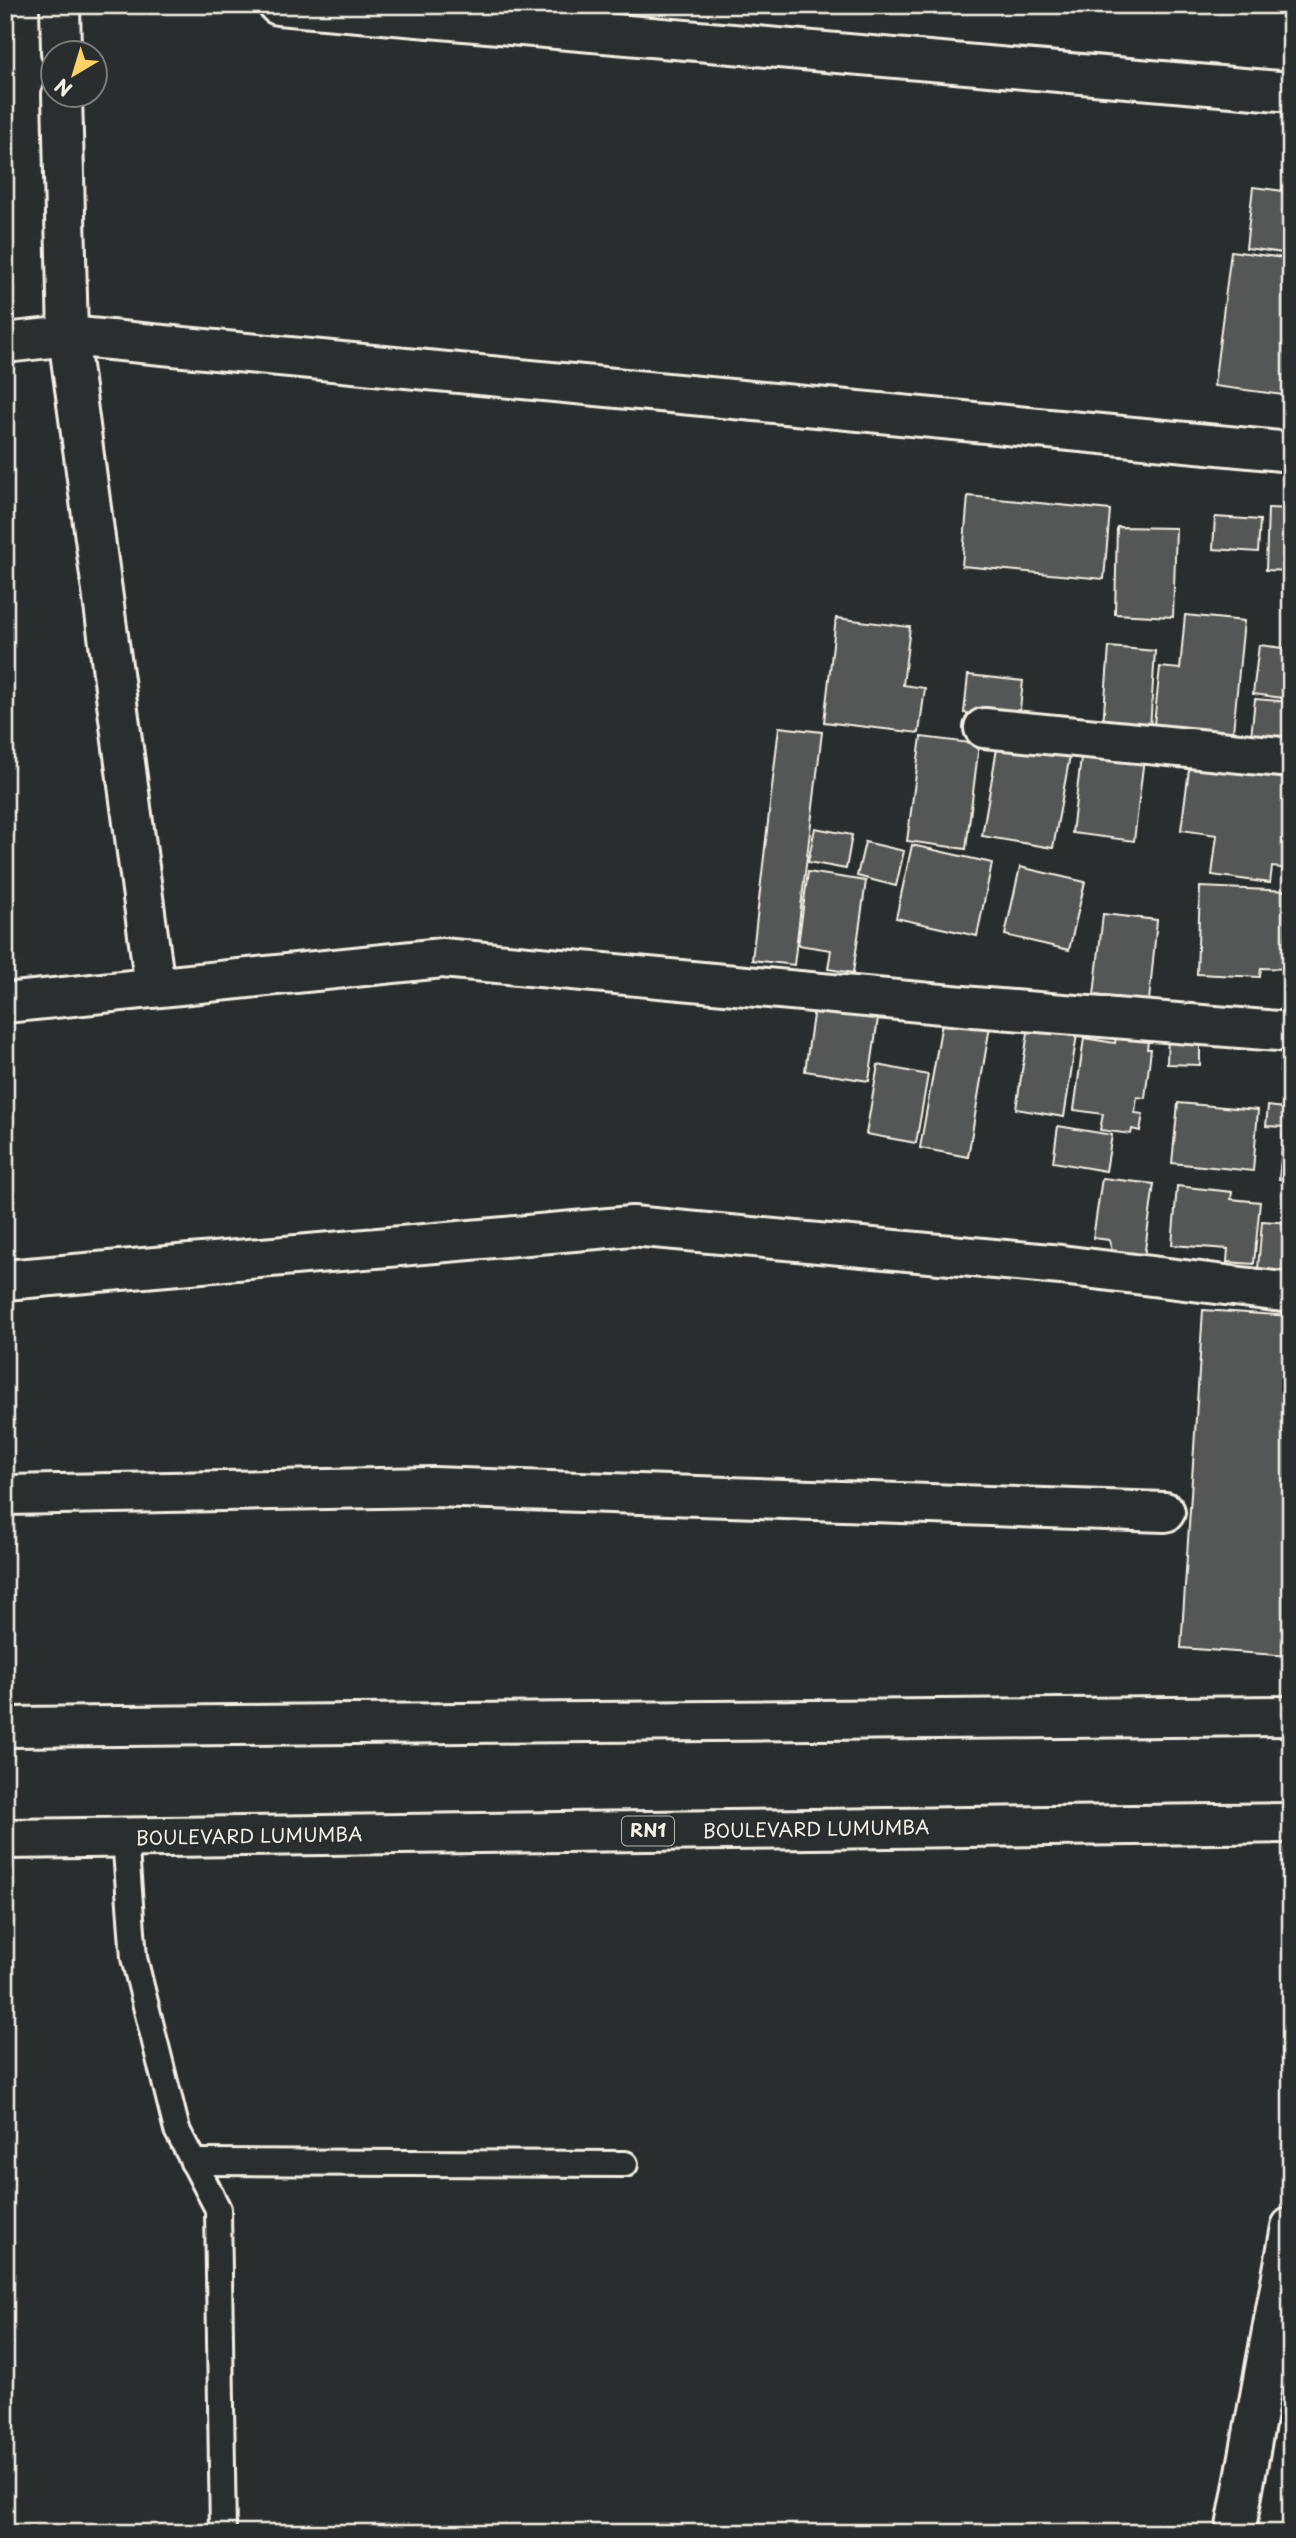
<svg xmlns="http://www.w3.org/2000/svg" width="1296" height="2538" font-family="'Playpen Sans',sans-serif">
<rect width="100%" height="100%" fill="#2a2d2e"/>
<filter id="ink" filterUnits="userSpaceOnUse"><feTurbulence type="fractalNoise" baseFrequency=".0143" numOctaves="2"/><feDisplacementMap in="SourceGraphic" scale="14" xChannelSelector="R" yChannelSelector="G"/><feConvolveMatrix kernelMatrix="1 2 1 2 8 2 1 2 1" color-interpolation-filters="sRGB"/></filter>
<g filter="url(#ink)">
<g fill="#555756" stroke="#f4f1e8" stroke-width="2">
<polygon points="1253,187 1291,192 1291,254 1246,248"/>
<polygon points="1231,251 1291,259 1291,396 1214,386"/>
<polygon points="968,496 1110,510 1104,579 962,566"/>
<polygon points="1268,508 1291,509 1291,571 1266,570"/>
<polygon points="1215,517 1260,520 1258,552 1213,549"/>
<polygon points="1117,527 1176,528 1173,617 1115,614"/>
<polygon points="1185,615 1244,621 1233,732 1154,724 1160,667 1180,669"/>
<polygon points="836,618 910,627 903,685 925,688 919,733 824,722"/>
<polygon points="1259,645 1291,649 1291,699 1253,694"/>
<polygon points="1109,647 1155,651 1150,729 1103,725"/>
<polygon points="968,675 1023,681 1019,719 964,713"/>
<polygon points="1255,699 1291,702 1291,752 1250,747"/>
<polygon points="779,727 822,732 794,965 752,960"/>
<polygon points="921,737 979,744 966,849 907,841"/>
<polygon points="998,743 1070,755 1053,848 982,836"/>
<polygon points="1082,750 1144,758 1134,841 1072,833"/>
<polygon points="1190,762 1291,775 1291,869 1272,867 1270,883 1212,875 1217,835 1181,830"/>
<polygon points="815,828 852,835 846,869 808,862"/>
<polygon points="865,842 904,851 896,886 857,876"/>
<polygon points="912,845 992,863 977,936 896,918"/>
<polygon points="1020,867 1085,882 1069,950 1005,935"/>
<polygon points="808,872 866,881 853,973 828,969 831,950 798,945"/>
<polygon points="1200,887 1291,891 1291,921 1287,921 1285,948 1291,948 1291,969 1261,968 1260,977 1197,974"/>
<polygon points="1103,914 1157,920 1149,1001 1094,995"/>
<polygon points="814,1008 878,1018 869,1081 805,1071"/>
<polygon points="943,1017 990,1026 968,1157 920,1148"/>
<polygon points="1030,1020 1078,1028 1064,1117 1016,1109"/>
<polygon points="1168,1034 1200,1035 1200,1065 1167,1064"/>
<polygon points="1116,1036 1148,1041 1147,1049 1151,1049 1145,1098 1137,1097 1135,1113 1143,1114 1140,1131 1132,1129 1131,1134 1100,1130 1103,1114 1074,1110 1084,1038 1115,1043"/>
<polygon points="1282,1052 1291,1053 1291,1073 1280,1072"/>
<polygon points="878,1065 928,1075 916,1143 866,1134"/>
<polygon points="1178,1103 1258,1110 1253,1171 1172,1163"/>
<polygon points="1268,1106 1291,1109 1291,1180 1279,1179 1284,1127 1266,1126"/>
<polygon points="1058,1126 1112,1135 1106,1171 1053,1162"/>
<polygon points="1102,1178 1154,1184 1144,1257 1112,1251 1109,1240 1093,1238"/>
<polygon points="1177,1186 1232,1192 1231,1199 1260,1202 1254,1264 1227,1262 1228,1249 1172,1245"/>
<polygon points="1262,1221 1291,1223 1291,1285 1257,1281"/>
<polygon points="1203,1310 1291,1316 1291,1656 1181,1648"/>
</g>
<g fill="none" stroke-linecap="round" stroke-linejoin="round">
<defs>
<g id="lane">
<polyline points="125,1837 134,1958 177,2130 218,2209 223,2533"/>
<polyline points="193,2162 625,2164"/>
</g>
<g id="street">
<polyline points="60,5 61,52"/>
<polyline points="278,5 1291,92"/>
<polyline points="62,94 68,336 155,987"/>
<polyline points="5,343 68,336 1291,452"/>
<polyline points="984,728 1291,758"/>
<polyline points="5,1003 442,958 974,1007 1291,1032"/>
<polyline points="5,1280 632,1226 1061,1265 1291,1293"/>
<polyline points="5,1495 433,1487 1165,1512"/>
<polyline points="1235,2533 1291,2227"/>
</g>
<g id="highway">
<polyline points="5,1727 1291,1716"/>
<polyline points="5,1839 1291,1823"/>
</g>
</defs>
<use href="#lane" stroke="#f4f1e8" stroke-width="30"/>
<use href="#street" stroke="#f4f1e8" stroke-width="44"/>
<use href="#highway" stroke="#f4f1e8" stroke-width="44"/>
<use href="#lane" stroke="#2a2d2e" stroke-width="24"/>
<use href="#street" stroke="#2a2d2e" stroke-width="38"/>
<use href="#highway" stroke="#2a2d2e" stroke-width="38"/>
</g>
</g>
<g text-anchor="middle" stroke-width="5" stroke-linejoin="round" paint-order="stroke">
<rect fill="#2a2d2e" stroke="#b7b6b0" stroke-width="2" x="622" y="1816.5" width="52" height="29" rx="5"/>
<g font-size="18" font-weight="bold" fill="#f4f1e8">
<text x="648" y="1837">RN1</text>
</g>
<g font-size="19" fill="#f4f1e8" stroke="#2a2d2e">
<text transform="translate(816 1829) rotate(-1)" y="7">BOULEVARD LUMUMBA</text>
<text transform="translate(249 1836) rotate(-1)" y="7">BOULEVARD LUMUMBA</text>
</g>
</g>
<rect width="1296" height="2538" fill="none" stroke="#2a2d2e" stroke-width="28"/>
<rect x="14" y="14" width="1268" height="2510" fill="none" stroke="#f4f1e8" stroke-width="2.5" filter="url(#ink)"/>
<g transform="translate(74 74) rotate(218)"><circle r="33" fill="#2a2d2e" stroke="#7b7b78" stroke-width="2"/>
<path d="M0-5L12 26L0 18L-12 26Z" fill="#ffd166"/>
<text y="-10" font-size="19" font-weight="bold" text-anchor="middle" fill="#f4f1e8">N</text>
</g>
</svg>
